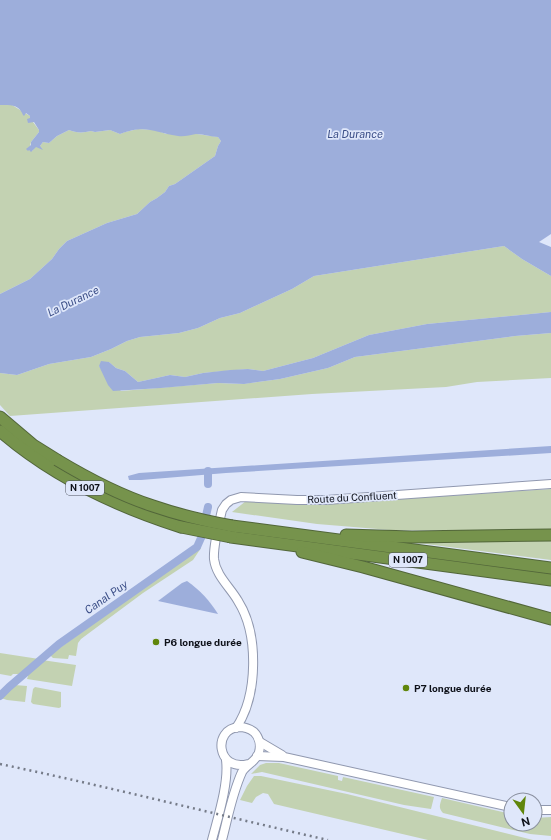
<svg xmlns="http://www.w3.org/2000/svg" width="551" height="840" font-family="'Public Sans',sans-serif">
<rect width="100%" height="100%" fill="#dfe7fa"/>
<g fill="#c3d2b2">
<path d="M0,105H12L30,116V118L39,130V132L31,142L29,150L32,151L36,146H40L43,142L49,143L57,136L69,130C76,133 83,133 91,131L95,132L110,130L120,134L125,132L138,129L156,130L166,134H197L218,137L221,141L218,146L215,156L175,184L169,186L165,192L157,198L150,202L137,214L107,223L67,241L59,249L52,259L30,279L0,294Z"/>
<polygon points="504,246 522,259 551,276 551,312 427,324 369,335 313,358 263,371 248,369 203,373 185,377 170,375 138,382 125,371 116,368 109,362 99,366 103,372 121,391 218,383 242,384 280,379 328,368 355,357 515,336 551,333 551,378 477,382 446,387 312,394 10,416 0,405 0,373 17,375 49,364 91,357 111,349 127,341 140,337 179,333 198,328 220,318 240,313 292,289 314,276"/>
<polygon points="551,489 551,530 390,530 317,524 232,512 246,501 370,501"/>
<polygon points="551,539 551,560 418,543 419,541"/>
<polygon points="199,548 201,548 193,560 143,593 81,639 78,643 76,656 69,655 68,659 53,658 50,655"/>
<polygon points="0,653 39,659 21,674 13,674 11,676 0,674"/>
<polygon points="42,660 76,665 72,686 27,679 28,676 23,675"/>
<polygon points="15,685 27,686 25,702 7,700 1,698"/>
<polygon points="35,687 61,692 61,707 59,708 33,704 31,702 33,689"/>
<polygon points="266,763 279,763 338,776 338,780 342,781 343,777 434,797 431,809 404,805 262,772 251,774 260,765"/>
<polygon points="254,776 261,776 347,794 533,840 428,840 274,804 268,794 263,793 256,797 252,803 240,800 247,786"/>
<path d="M442,798L511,814V824H535V818L551,817V836L530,834L443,813C438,808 440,804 442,798Z"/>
</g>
<g fill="#9daedb">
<path d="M0,0H551V234L539,242L551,247V276L522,259L504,246L314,276L292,289L240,313L220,318L198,328L179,333L140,337L127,341L111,349L91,357L49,364L17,375L0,373V294L30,279L52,259L59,249L67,241L107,223L137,214L150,202L157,198L165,192L169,186L175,184L215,156L218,146L221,141L218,137C211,137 204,134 196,134C190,135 184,137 178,136C153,132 146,124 120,134L110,130L95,132L91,131C83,133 76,133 69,130L57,136L49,143L43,142L40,146L43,150L36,147L31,152L29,150L28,151L26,149L31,145V142L39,132V130L34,122L28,123L27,119L30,118V116L26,113L24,116L23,115C19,104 10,105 0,105Z"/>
<polygon points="551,312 551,333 515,336 355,357 328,368 280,379 244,384 218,383 161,388 113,391 108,385 99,366 101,361 109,362 116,368 125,371 138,382 170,375 185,377 203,373 230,370 248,369 263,371 313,358 369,335 427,324"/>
<polygon points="551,446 551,453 226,473 141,480 129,480 128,476 139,473"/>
<path d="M187,581C200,590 210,601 218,614L158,601L182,583Z"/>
</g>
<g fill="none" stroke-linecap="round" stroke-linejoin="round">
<g stroke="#9daedb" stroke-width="8">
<polyline points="208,484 208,471"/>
<polyline points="0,696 9,687 59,644 197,547 201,538 208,507"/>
</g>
<defs>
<g id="minor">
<path d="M236,728C258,696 259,634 238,601C230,587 216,576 214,559C213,546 219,523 222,510L226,504L231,500L241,497L297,500H326L551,484"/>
<polyline points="260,742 282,755"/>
<polyline points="257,756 284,757 511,807"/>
<polyline points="535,810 551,810"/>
<path d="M212,840C218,817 229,783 226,760"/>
<path d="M222,840C228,817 232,794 242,772C247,764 257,761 259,752C261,745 259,737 254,732C250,729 245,727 239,727C212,729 217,772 248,764"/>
</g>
<g id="highway">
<polyline points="0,417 33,445 57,460"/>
<path d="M0,431C53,477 115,506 181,527"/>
<polyline points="232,526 551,568"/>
<polyline points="346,535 412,537 551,535"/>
<polyline points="231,537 551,580"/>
<polyline points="302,552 363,567 551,619"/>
</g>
</defs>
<use href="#minor" stroke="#9098af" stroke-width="10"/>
<use href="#highway" stroke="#52663a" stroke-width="13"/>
<use href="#minor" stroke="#fff" stroke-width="8"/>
<use href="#highway" stroke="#76934c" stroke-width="11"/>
<path stroke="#757b88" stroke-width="2.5" stroke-dasharray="2 4" stroke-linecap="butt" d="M0,764C110,787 218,815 328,840"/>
<defs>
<g id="highway-bridge">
<path d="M57,460C87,478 119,495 153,506C179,515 205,521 232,526"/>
<polyline points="181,527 231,537"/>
</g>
</defs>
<use href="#highway-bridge" stroke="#52663a" stroke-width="13" stroke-linecap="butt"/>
<use href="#highway-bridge" stroke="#76934c" stroke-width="11"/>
</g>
<g fill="#60860b" stroke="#dfe7fa" stroke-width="1.5">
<circle cx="156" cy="642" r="4"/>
<circle cx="406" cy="688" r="4"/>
</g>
<g text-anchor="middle" stroke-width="3.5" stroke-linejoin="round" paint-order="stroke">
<g fill="#dfe7fa" stroke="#4d515c" stroke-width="1">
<rect x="66" y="481" width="38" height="14" rx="3"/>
<rect x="389" y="553" width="38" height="14" rx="3"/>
</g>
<g font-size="9" font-weight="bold" fill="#0e1119">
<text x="85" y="491">N 1007</text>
<text x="408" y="563">N 1007</text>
</g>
<g font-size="10" fill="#0e1119" stroke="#dfe7fa">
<text transform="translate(352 497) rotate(-3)" y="4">Route du Confluent</text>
</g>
<g font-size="10" font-weight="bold" fill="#0e1119" stroke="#dfe7fa" text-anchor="start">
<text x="164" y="646">P6 longue durée</text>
<text x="414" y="692">P7 longue durée</text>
</g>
<g font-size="11" font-style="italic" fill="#3b4e87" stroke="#dfe7fa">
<text x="355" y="138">La Durance</text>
<text transform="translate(73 301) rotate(-26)" y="4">La Durance</text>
<text transform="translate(106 597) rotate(-35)" y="4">Canal Puy</text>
</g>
</g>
<g transform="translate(523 812) rotate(165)"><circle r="19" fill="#dfe7fa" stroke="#8b91a0"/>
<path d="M0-3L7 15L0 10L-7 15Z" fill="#60860b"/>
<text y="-6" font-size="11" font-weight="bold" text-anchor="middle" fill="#0e1119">N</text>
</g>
</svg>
